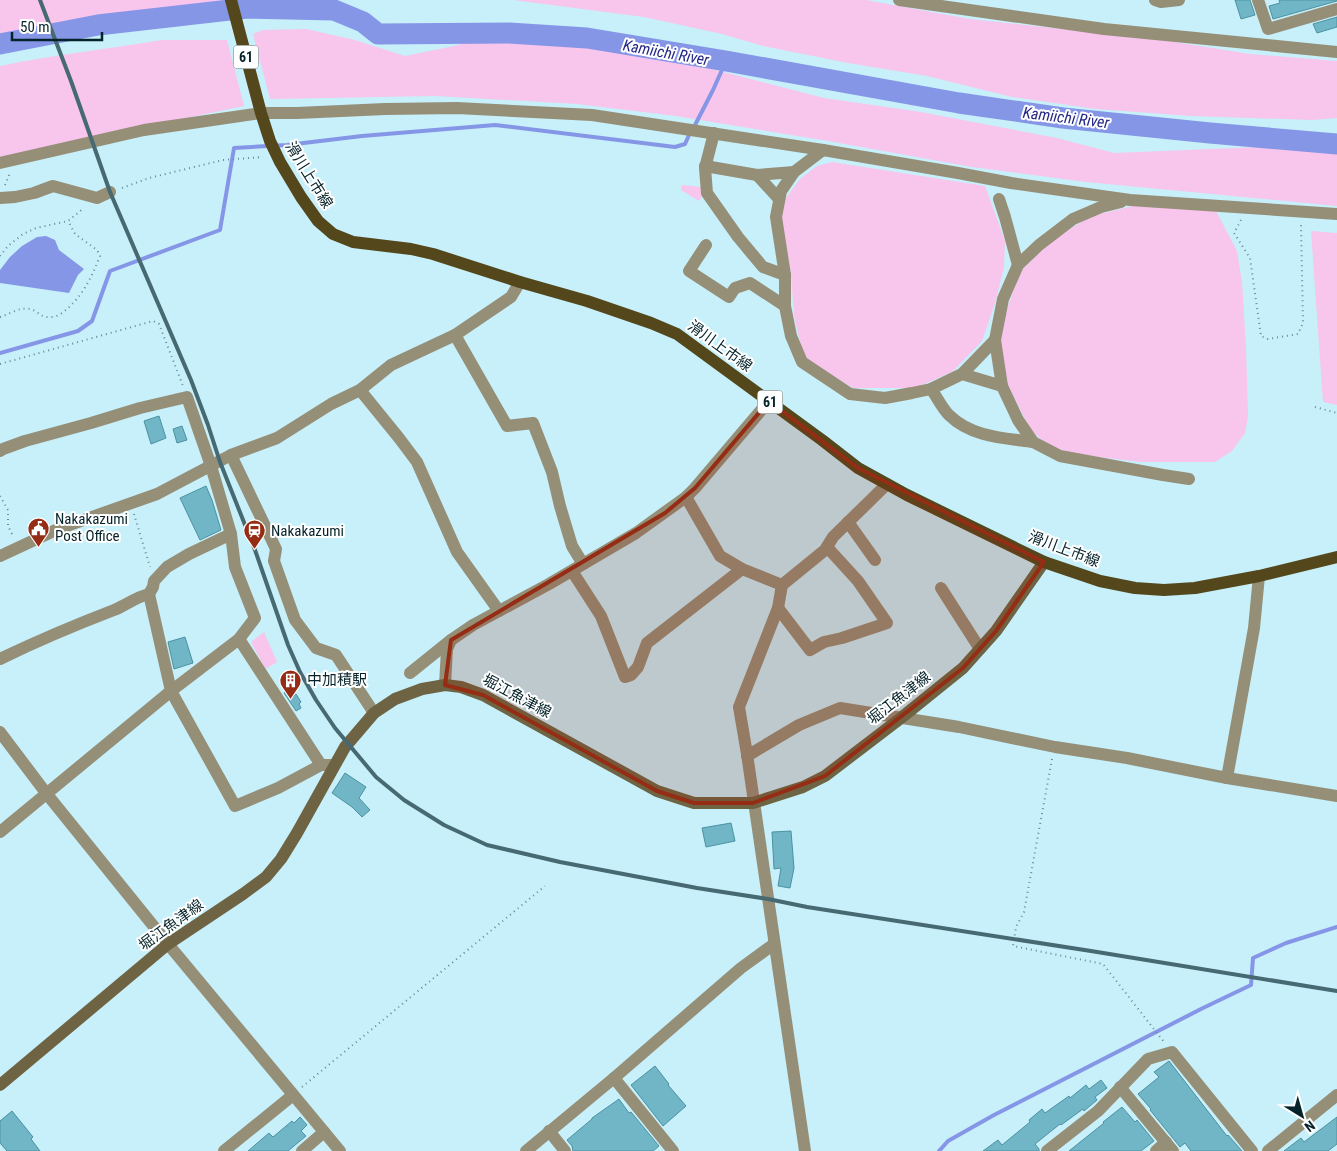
<svg xmlns="http://www.w3.org/2000/svg" width="1337" height="1151" font-family="'Roboto Condensed','Noto Sans JP',sans-serif">
<rect width="100%" height="100%" fill="#c7f0fa"/>
<g fill="#f8c5ed">
<polygon points="0,0 236,0 0,39"/>
<polygon points="513,0 866,0 970,19 1156,39 1250,54 1337,61 1337,118 1312,120 1191,116 1096,109 1012,97 927,76 848,63 763,46 722,34 644,17"/>
<polygon points="525,27 642,55 696,65 824,98 921,112 1057,138 1114,153 1259,147 1337,152 1337,206 1086,182 972,167 828,141 676,116 577,104 435,96 270,99 253,34 263,30 306,29 355,40 405,56 454,46"/>
<path d="M162,40H227L244,106L0,157V66C53,55 108,49 162,40Z"/>
<polygon points="832,162 985,186 1005,241 1004,267 995,303 982,341 952,372 915,388 853,388 813,363 803,354 794,316 791,274 781,222 783,202 800,179 817,166"/>
<polygon points="682,185 701,187 703,195 699,201 681,190"/>
<polygon points="1133,206 1215,209 1237,251 1242,282 1246,347 1248,416 1245,433 1232,451 1215,462 1141,462 1074,454 1047,445 1030,429 1006,381 1000,342 1007,309 1020,272 1051,241 1091,216"/>
<polygon points="1311,231 1337,233 1337,405 1323,402"/>
<polygon points="264,632 277,662 265,669 251,642"/>
</g>
<polygon fill="#8696e7" points="46,236 55,240 59,250 84,269 78,275 69,293 0,283 0,270 10,257 22,246 37,237"/>
<g fill="none" stroke-linecap="round" stroke-linejoin="round">
<g stroke="#8696e7" stroke-width="4">
<polyline points="694,127 713,90 726,61"/>
<polyline points="0,353 78,331 92,321 110,271 220,230 234,148 287,145 362,136 495,125 675,147 685,144 690,133"/>
<polyline points="939,1151 948,1141 994,1115 1203,1008 1251,985 1253,958 1286,943 1337,927"/>
</g>
<polyline stroke="#8696e7" stroke-width="21" points="0,44 98,25 247,8 334,10 363,22 378,34 509,33 587,38 726,61 959,103 1063,118 1210,133 1337,144"/>
</g>
<g fill="#70b6c6" stroke="#4c92a2">
<polygon points="1235,0 1250,0 1255,15 1241,19"/>
<polygon points="1279,0 1337,0 1337,1 1273,19 1269,6 1280,3"/>
<polygon points="1337,17 1337,27 1317,33 1313,24"/>
<polygon points="159,416 166,438 151,444 144,421"/>
<polygon points="182,426 187,440 177,443 173,429"/>
<polygon points="206,486 212,500 221,530 200,540 180,498"/>
<polygon points="185,637 193,663 174,669 168,642"/>
<polygon points="289,690 293,696 296,694 301,702 299,704 301,708 296,711 284,693"/>
<polygon points="345,773 366,787 359,798 370,810 362,817 352,807 332,793"/>
<polygon points="731,823 735,841 706,847 702,828"/>
<polygon points="791,831 794,868 790,888 778,886 781,868 774,869 772,832"/>
<polygon points="1169,1061 1227,1136 1228,1135 1242,1151 1191,1151 1185,1143 1180,1147 1150,1110 1151,1109 1138,1094 1159,1077 1154,1072"/>
<polygon points="655,1066 669,1084 668,1085 686,1106 663,1126 631,1085"/>
<polygon points="1101,1080 1107,1088 1095,1097 1097,1100 1084,1111 1083,1109 1061,1125 1060,1124 1035,1144 1039,1149 1039,1151 983,1151 998,1140 1002,1145 1030,1122 1029,1120 1042,1109 1045,1113 1069,1096 1070,1098 1086,1085 1089,1089"/>
<polygon points="619,1099 629,1113 631,1112 659,1146 653,1151 573,1151 572,1146 567,1140 592,1119 592,1118"/>
<polygon points="1122,1107 1135,1122 1137,1120 1154,1141 1141,1151 1069,1151 1104,1123 1103,1122"/>
<polygon points="12,1111 33,1137 31,1139 40,1151 7,1151 0,1143 0,1121"/>
<polygon points="300,1117 307,1125 301,1131 306,1136 288,1151 248,1151 269,1133 273,1137 292,1121 294,1123"/>
<polygon points="1337,1117 1337,1144 1328,1151 1284,1151 1301,1138 1304,1142"/>
</g>
<g fill="none" stroke-linecap="round" stroke-linejoin="round">
<g stroke="#678b93" stroke-width="2" stroke-dasharray="1 4" stroke-linecap="butt">
<polyline points="5,185 10,173"/>
<polyline points="122,188 149,178 223,160 263,157"/>
<polyline points="1241,220 1234,233 1250,258 1261,336 1268,339 1298,334 1303,323 1301,224"/>
<polyline points="0,256 8,246 23,234 36,228 68,221 84,208"/>
<path d="M0,317C11,314 21,305 33,310C39,313 43,318 51,317C57,317 63,313 67,309C84,294 92,276 100,256L97,250L75,234L68,221"/>
<polyline points="0,364 153,321 159,324 183,386"/>
<polyline points="1315,407 1337,413"/>
<polyline points="0,496 8,510 8,526 13,536"/>
<polyline points="134,514 150,567"/>
<polyline points="293,690 296,694"/>
<polyline points="1052,759 1024,912 1016,927 1013,946 1103,964 1164,1042"/>
<polyline points="302,1087 545,886"/>
</g>
<g stroke="#958f78" stroke-width="12">
<polyline points="899,0 1104,29 1337,52"/>
<polyline points="1155,0 1161,2 1179,0"/>
<polyline points="1258,0 1268,29 1337,9"/>
<polyline points="714,133 705,168 707,193 738,237 763,267 785,275 776,217 781,191 794,172 823,150"/>
<polyline points="0,163 144,130 261,113 297,113 385,109 457,108 592,115 823,150 958,173 1011,183 1130,200 1337,214"/>
<polyline points="705,166 757,175"/>
<polyline points="0,198 15,197 34,193 53,186 97,198 110,192"/>
<polyline points="779,199 757,175 794,172"/>
<polyline points="999,199 1005,217 1018,265"/>
<polyline points="706,245 689,271 729,297 735,288 750,283 785,306 785,275"/>
<polyline points="785,306 791,336 802,362 850,394 885,398 912,393 931,389 962,374 1002,386 995,340 962,374"/>
<polyline points="455,335 507,426 533,423 552,472 560,506 572,546 583,564"/>
<polyline points="995,340 1003,299 1018,265 1039,245 1073,219 1101,207 1121,202"/>
<polyline points="1002,386 1018,420 1033,442 1060,456 1163,475 1189,479"/>
<path d="M931,389C937,397 942,408 949,415C971,437 1004,438 1033,442"/>
<polyline points="360,390 399,438 417,462 457,552 499,611"/>
<polyline points="0,451 3,449 25,441 91,423 140,408 187,397 211,466 231,534 235,567 255,618 239,639 171,691 0,832"/>
<polyline points="231,455 276,549 274,561 295,620 316,648 336,655 374,713"/>
<polyline points="686,497 720,556 742,569 782,585"/>
<polyline points="848,522 875,560"/>
<polyline points="0,556 58,529 157,494 231,455 277,438 331,404 360,390 391,365 455,335 511,297 520,282"/>
<polyline points="572,571 601,616 625,677 631,675 638,667 647,643 742,569"/>
<polyline points="941,588 980,649"/>
<polyline points="149,594 171,691 235,806 278,788 321,765 334,765"/>
<polyline points="778,608 810,650 824,642 842,638 887,623 858,581 827,547"/>
<polyline points="239,639 321,765"/>
<path d="M0,659C37,641 75,625 114,610C126,605 136,597 149,594L153,587L154,581L167,567L189,554L231,534"/>
<polyline points="410,673 451,640"/>
<polyline points="445,685 447,649 451,640 473,625 549,584 636,533 686,497 695,488 769,401"/>
<polyline points="0,732 46,793 168,944 340,1151"/>
<polyline points="747,756 799,725 840,708 959,727 1055,747 1127,758 1227,778 1337,796"/>
<polyline points="1227,778 1254,628 1259,576"/>
<polyline points="614,1078 673,1151"/>
<polyline points="1120,1087 1173,1151"/>
<polyline points="549,1131 565,1151"/>
<polyline points="224,1151 293,1095"/>
<polyline points="302,1151 324,1132"/>
<polyline points="526,1151 614,1078 741,968 774,944"/>
<polyline points="805,1151 747,754 739,707 778,608 782,585 825,550 833,537 887,484"/>
<polyline points="1047,1151 1098,1111 1148,1059 1172,1052 1252,1151"/>
<polyline points="1156,1151 1166,1142"/>
<polyline points="1268,1151 1337,1095"/>
</g>
<polyline stroke="#6e6443" stroke-width="12" points="0,1085 168,944 243,894 266,877 281,859 297,833 345,747 374,713 395,699 422,689 445,685 461,687 483,695 657,791 694,803 753,803 803,787 825,776 901,718 963,668 996,631 1044,562"/>
<polyline stroke="#53471b" stroke-width="12" points="231,0 261,113 270,141 280,162 301,197 318,221 333,234 353,242 411,249 433,254 520,282 587,301 651,323 677,334 822,440 858,468 907,495 1044,562 1100,581 1135,588 1164,590 1195,588 1259,576 1337,557"/>
<polyline stroke="#476971" stroke-width="4" points="40,0 71,81 110,192 191,380 208,425 220,462 255,550 288,645 300,672 316,700 335,728 376,777 404,800 444,825 487,845 560,862 697,888 768,899 807,907 1091,951 1337,991"/>
</g>
<path fill="#952c14" fill-opacity="0.2" stroke="#952c14" stroke-width="4" stroke-linejoin="round" d="M769,401L858,468L1044,562L996,631L963,668L825,776L753,803H694L657,791L483,695L445,685L451,640L665,513L695,488Z"/>
<defs>
<symbol id="civic-pin" viewBox="-11 -11 22 30"><path d="M0 17L-7.5 6A9.5 9.5 0 1 1 7.5 6Z" fill="#952c14" stroke="#fff"/><path d="M-.6-6.5H3V-4.5H.6V-3L4-1V1h2V6H-6V1h2V-1L-.6-3ZM-1.2 2.5V6h2.4V2.5Z" fill="#fff"/></symbol>
<symbol id="station-pin" viewBox="-11 -11 22 30"><path d="M0 17L-7.5 6A9.5 9.5 0 1 1 7.5 6Z" fill="#952c14" stroke="#fff"/><path d="M-3-6H3Q5-6 5-4V2Q5 4 3 4L4.5 6H3L1.5 4h-3L-3 6H-4.5L-3 4Q-5 4-5 2V-4Q-5-6-3-6ZM-3.5-4v3h7v-3ZM-3.5 1v1.5H-2V1ZM2 1v1.5H3.5V1Z" fill="#fff"/></symbol>
<symbol id="building-pin" viewBox="-11 -11 22 30"><path d="M0 17L-7.5 6A9.5 9.5 0 1 1 7.5 6Z" fill="#952c14" stroke="#fff"/><path d="M-4-6H4V6H1V3H-1V6H-4ZM-2.5-4.3h1.7v1.8h-1.7ZM.8-4.3h1.7v1.8H.8ZM-2.5-1h1.7V.8h-1.7ZM.8-1h1.7V.8H.8Z" fill="#fff"/></symbol>
</defs>
<g fill-rule="evenodd">
<use href="#civic-pin" x="26" y="516" width="25" height="34"/>
<use href="#station-pin" x="242" y="518" width="25" height="34"/>
<use href="#building-pin" x="278" y="668" width="25" height="34"/>
</g>
<g text-anchor="middle" stroke-width="4" stroke-linejoin="round" paint-order="stroke">
<g fill="#fff" stroke="#50656a" stroke-width="1">
<rect x="233.5" y="45.5" width="25" height="23" rx="4"/>
<rect x="757.5" y="390.5" width="25" height="23" rx="4"/>
</g>
<g font-size="14" font-weight="bold" fill="#05232a">
<text x="246" y="62">61</text>
<text x="770" y="407">61</text>
</g>
<g font-size="15" fill="#05232a" stroke="#fff">
<text transform="translate(309 175) rotate(58)" y="5">滑川上市線</text>
<text transform="translate(720 346) rotate(36)" y="5">滑川上市線</text>
<text transform="translate(1064 549) rotate(21)" y="5">滑川上市線</text>
<text transform="translate(517 696) rotate(28)" y="5">堀江魚津線</text>
<text transform="translate(899 698) rotate(-38)" y="5">堀江魚津線</text>
<text transform="translate(171 925) rotate(-36)" y="5">堀江魚津線</text>
</g>
<g font-size="15" fill="#05232a" stroke="#fff" text-anchor="start">
<text x="55" y="524">Nakakazumi<tspan x="55" dy="17">Post Office</tspan></text>
<text x="271" y="536">Nakakazumi</text>
<text x="307" y="685">中加積駅</text>
</g>
<g font-size="16" font-style="italic" fill="#252884" stroke="#fff">
<text transform="translate(666 52) rotate(10)" y="6">Kamiichi River</text>
<text transform="translate(1066 117) rotate(7)" y="6">Kamiichi River</text>
</g>
</g>
<g transform="translate(1302 1116) rotate(143)" stroke="#ffffff" stroke-width="4" paint-order="stroke">
<path d="M0-4L9 19L0 12L-9 19Z" fill="#05232a"/>
<text y="-8" font-size="14" font-weight="bold" text-anchor="middle" fill="#05232a">N</text>
</g>
<path d="M12 32v8h90v-8" fill="none" stroke="#05232a" stroke-width="2.5"/>
<text x="20" y="32" font-size="15" fill="#05232a" stroke="#ffffff" stroke-width="4" paint-order="stroke">50 m</text>
</svg>
